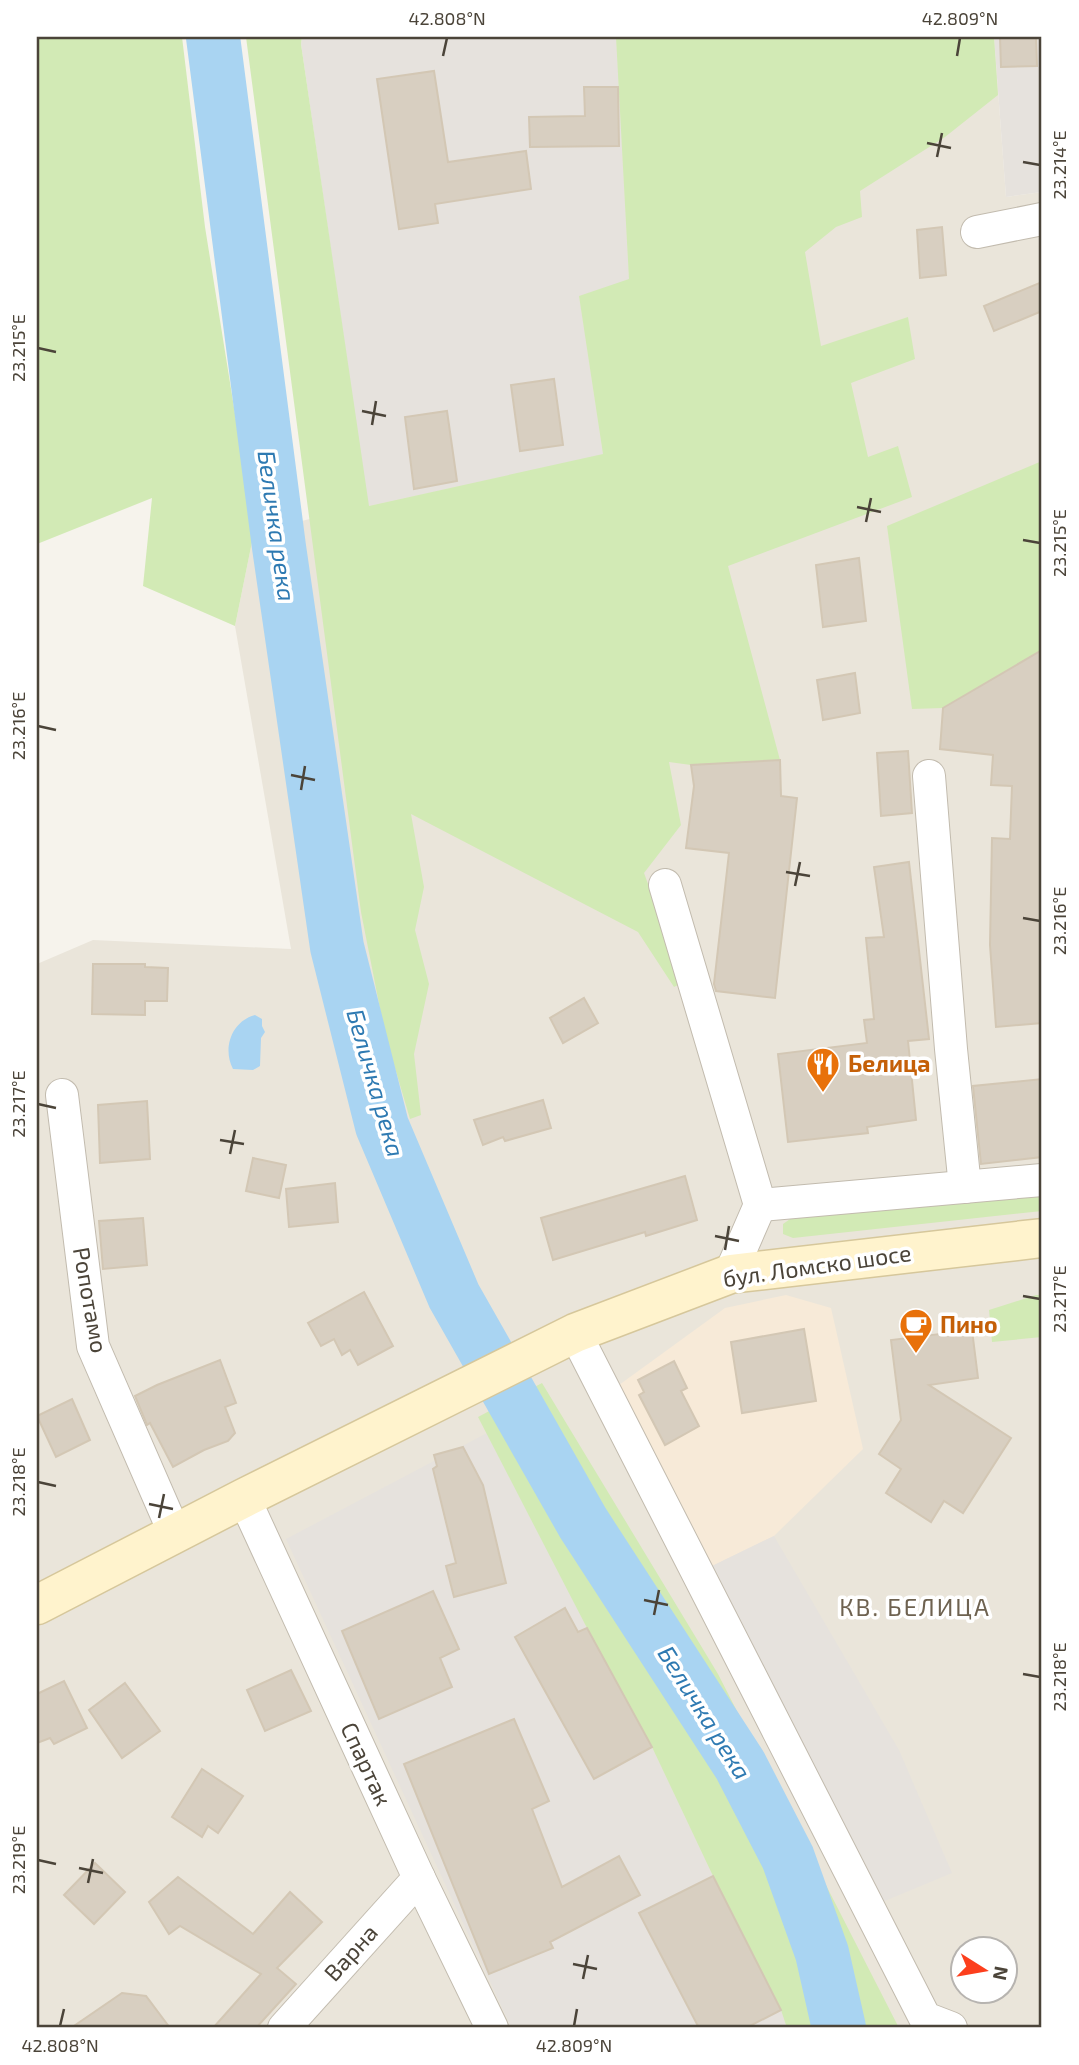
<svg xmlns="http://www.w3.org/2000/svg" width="1079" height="2065" font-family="'Exo 2',sans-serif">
<rect width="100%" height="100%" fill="#f6f3ec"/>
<path fill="#eae5da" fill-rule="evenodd" d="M616,37H994L1006,197L1042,192V2028H37V964L93,940L291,949L235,626L254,532L310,519ZM964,1950H1006V1992H964Z"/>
<polygon fill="#f7ead8" points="786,1295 831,1308 863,1449 774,1536 710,1567 619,1385 725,1308"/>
<g fill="#e6e2dd">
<polygon points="302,37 616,37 629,280 579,296 603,455 368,506 301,44"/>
<polygon points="994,37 1042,37 1042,192 1006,197"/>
<polygon points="487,1433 587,1628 652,1747 713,1876 781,2010 787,2028 511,2027 286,1539"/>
<polygon points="774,1536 899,1750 952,1873 880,1903 710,1567"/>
</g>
<g fill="#d2eab5">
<polygon points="37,37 182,37 205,227 254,532 235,626 143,586 152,498 37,544"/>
<polygon points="246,37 302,37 301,44 369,506 603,454 579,296 629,279 616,37 994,37 998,95 945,137 860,191 862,217 836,227 805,252 821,346 908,317 915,359 851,383 868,457 898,446 912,497 728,566 780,760 691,765 669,762 681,825 644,873 684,982 674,987 638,932 411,814 424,887 415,930 429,984 414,1054 421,1115 410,1119 385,1034 361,912"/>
<polygon points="1042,461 1042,650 943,708 912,709 887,526"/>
<polygon points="1042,1192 1042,1211 793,1238 783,1234 783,1224 793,1217"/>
<polygon points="1036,1295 1042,1295 1042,1337 992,1342 989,1310"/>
<polygon points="542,1383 718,1674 899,2028 787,2028 781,2010 713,1876 652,1747 587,1628 478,1417"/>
</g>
<path fill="#a9d4f2" d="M255,1015L262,1019V1026L265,1032L261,1038L260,1066L253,1070L233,1069C222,1048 232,1021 255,1015Z"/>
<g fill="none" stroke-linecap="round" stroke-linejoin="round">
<polyline stroke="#a9d4f2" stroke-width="54" points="213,37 279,547 337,947 382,1126 454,1296 583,1523 740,1765 788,1858 822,1953 839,2028"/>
</g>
<g fill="#d8cfc1" stroke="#d3c7b4" stroke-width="2">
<polygon points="1000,37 1036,37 1037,66 1001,67"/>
<polygon points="434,71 448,162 526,151 531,189 435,204 438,223 399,229 377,79"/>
<polygon points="584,87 618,87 619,146 530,147 529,117 585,116"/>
<polygon points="942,227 946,275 920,278 917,230"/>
<polygon points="1042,282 1042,311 994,331 984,306"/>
<polygon points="554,379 563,445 520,451 511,385"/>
<polygon points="447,411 457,481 414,489 405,417"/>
<polygon points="859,558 866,621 823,627 816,565"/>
<polygon points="1042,650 1042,1023 996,1027 990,945 992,838 1010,839 1012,786 991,785 993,755 940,749 943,708"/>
<polygon points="855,673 860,713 823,720 817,680"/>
<polygon points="908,751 912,813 881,816 877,753"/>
<polygon points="780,760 781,796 797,798 775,998 716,991 714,984 729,853 686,848 694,786 691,765"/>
<polygon points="909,862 929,1039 908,1041 916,1120 867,1127 868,1133 788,1142 778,1054 867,1043 864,1020 874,1019 866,938 884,937 874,867"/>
<polygon points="93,964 145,964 145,967 168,968 167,1001 145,1001 145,1015 92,1014"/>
<polygon points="584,998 598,1023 563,1043 550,1018"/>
<polygon points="1042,1079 1042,1157 981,1164 973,1086"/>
<polygon points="543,1100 551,1128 505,1141 503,1137 483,1145 474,1120"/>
<polygon points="147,1101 150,1159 100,1163 98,1105"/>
<polygon points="253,1158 286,1165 279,1198 246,1191"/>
<polygon points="685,1176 697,1220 646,1236 645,1232 553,1260 541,1218"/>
<polygon points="335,1183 338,1222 289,1227 286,1189"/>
<polygon points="143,1218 147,1265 103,1269 99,1221"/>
<polygon points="364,1292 393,1346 358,1365 350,1350 342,1355 334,1339 321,1346 308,1323"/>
<polygon points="804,1329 816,1401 742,1413 731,1342"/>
<polygon points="972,1330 978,1378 929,1385 1011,1438 963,1513 944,1501 931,1522 886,1493 901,1469 879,1454 901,1420 891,1340"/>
<polygon points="220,1360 236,1403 225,1407 235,1433 228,1441 204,1450 173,1467 150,1423 147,1425 135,1396 157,1385"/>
<polygon points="674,1361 687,1388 681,1391 699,1426 665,1445 639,1395 644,1392 638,1380"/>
<polygon points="72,1399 90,1440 56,1457 37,1416"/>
<polygon points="463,1447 483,1485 506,1583 454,1597 446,1566 456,1563 433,1469 437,1466 434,1455"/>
<polygon points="433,1591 459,1649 440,1658 452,1687 379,1719 342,1631"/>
<polygon points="565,1608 578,1632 587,1628 652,1747 594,1779 515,1637"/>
<polygon points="291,1670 311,1711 265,1731 247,1690"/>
<polygon points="64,1681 87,1728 54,1744 50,1738 37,1743 37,1694"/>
<polygon points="125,1683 160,1731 122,1758 89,1710"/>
<polygon points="514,1719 549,1801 532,1809 562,1887 619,1856 640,1895 550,1942 553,1948 489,1974 404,1764"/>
<polygon points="202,1769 243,1796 218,1833 208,1826 202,1837 172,1817"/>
<polygon points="95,1863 125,1892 94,1924 64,1895"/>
<polygon points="713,1876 781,2010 746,2028 699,2028 639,1913"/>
<polygon points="178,1877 253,1934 290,1892 322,1922 277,1968 296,1984 256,2028 213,2028 261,1974 180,1926 169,1934 149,1902"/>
<polygon points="122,1993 146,1996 170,2028 71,2028"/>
</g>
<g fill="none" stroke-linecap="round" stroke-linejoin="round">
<defs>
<g id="street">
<polyline points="977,232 1042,219"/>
<polyline points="929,776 951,1049 965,1187"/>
<polyline points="665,885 760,1205 730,1274"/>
<polyline points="62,1095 93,1346 175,1534"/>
<polyline points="760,1205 1042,1180"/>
<polyline points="575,1333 925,2018 951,2028"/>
<polyline points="244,1498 419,1878 492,2028"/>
<polyline points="284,2028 419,1878"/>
</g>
<polyline id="secondary" points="37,1605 244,1498 575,1333 730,1274 1042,1238"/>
</defs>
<use href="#street" stroke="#c2bbae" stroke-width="34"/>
<use href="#secondary" stroke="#d6c79b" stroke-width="41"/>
<use href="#street" stroke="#fff" stroke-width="32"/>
<use href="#secondary" stroke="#fff3cd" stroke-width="38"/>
</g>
<path fill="none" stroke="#4b4439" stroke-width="2.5" d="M443,56L447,38M957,56L960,38M927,143L951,148M937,157L942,133M1023,162L1040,165M38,348L56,352M362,411L386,416M372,425L376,401M857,507L881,512M866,522L871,498M1023,540L1040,543M38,726L56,730M291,775L315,780M301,790L305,766M786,872L810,876M795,886L800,862M1023,918L1040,921M38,1104L56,1108M220,1140L244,1144M230,1154L235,1130M715,1236L739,1241M725,1250L729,1226M1023,1296L1040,1299M38,1482L56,1486M149,1504L173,1509M159,1518L164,1494M644,1600L668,1605M654,1615L659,1590M1023,1674L1040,1677M38,1860L56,1864M79,1868L103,1873M88,1883L93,1859M573,1964L597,1969M583,1979L588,1955M60,2026L64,2009M574,2026L577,2009"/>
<defs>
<symbol id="restaurant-pin" viewBox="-11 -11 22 30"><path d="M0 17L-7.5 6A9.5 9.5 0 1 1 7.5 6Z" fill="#e8710a" stroke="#fff"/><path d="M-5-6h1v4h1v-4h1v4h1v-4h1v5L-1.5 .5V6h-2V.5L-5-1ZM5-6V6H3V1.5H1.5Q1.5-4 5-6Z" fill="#fff"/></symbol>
<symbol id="cafe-pin" viewBox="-11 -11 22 30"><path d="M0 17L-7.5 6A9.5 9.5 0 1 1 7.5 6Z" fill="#e8710a" stroke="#fff"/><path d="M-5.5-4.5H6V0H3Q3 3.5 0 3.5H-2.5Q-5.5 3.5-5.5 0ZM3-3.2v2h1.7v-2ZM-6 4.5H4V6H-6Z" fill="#fff"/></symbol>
</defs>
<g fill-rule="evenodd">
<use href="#restaurant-pin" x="804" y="1045" width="38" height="52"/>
<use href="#cafe-pin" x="897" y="1306" width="38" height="52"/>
</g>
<g text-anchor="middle" stroke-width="7" stroke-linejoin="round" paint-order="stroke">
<g font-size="23" font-weight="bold" fill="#c56008" stroke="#fff" text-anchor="start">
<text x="848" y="1072">Белица</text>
<text x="940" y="1333">Пино</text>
</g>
<g font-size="23" fill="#4b4439" stroke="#fff">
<text transform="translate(817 1266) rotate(-8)" y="8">бул. Ломско шосе</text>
<text transform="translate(90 1300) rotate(80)" y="8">Ропотамо</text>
<text transform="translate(366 1764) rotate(65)" y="8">Спартак</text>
<text transform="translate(351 1953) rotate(-48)" y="8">Варна</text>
</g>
<g font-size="24" font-style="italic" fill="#2e7ab2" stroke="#fff">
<text transform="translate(276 526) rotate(82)" y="8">Беличка река</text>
<text transform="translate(375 1083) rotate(74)" y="8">Беличка река</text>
<text transform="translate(704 1713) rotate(58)" y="8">Беличка река</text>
</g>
<g font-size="24" letter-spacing="2" fill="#6e6250" stroke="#fff">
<text x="915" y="1616">КВ. БЕЛИЦА</text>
</g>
</g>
<rect width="1079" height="2065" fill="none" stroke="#ffffff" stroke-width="77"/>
<g transform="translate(984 1970) rotate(101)"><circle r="33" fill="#ffffff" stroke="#b7b4b0" stroke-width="2"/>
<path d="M0-5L12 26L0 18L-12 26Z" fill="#fc3f1d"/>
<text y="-10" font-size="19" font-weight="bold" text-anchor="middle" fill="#4b4439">N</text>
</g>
<rect x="38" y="38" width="1002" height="1988" fill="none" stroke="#4b4439" stroke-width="2.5"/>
<g font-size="18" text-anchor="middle" fill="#4b4439">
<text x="447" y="25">42.808°N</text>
<text x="960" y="25">42.809°N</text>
<text transform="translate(1060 165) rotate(-90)" y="6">23.214°E</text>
<text transform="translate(19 348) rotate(-90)" y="6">23.215°E</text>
<text transform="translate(1060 543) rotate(-90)" y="6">23.215°E</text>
<text transform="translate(19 726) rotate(-90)" y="6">23.216°E</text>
<text transform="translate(1060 921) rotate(-90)" y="6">23.216°E</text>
<text transform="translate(19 1104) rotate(-90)" y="6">23.217°E</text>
<text transform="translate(1060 1299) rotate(-90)" y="6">23.217°E</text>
<text transform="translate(19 1482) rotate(-90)" y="6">23.218°E</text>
<text transform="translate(1060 1677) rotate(-90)" y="6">23.218°E</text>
<text transform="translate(19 1860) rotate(-90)" y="6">23.219°E</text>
<text x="60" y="2052">42.808°N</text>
<text x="574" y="2052">42.809°N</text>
</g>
</svg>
